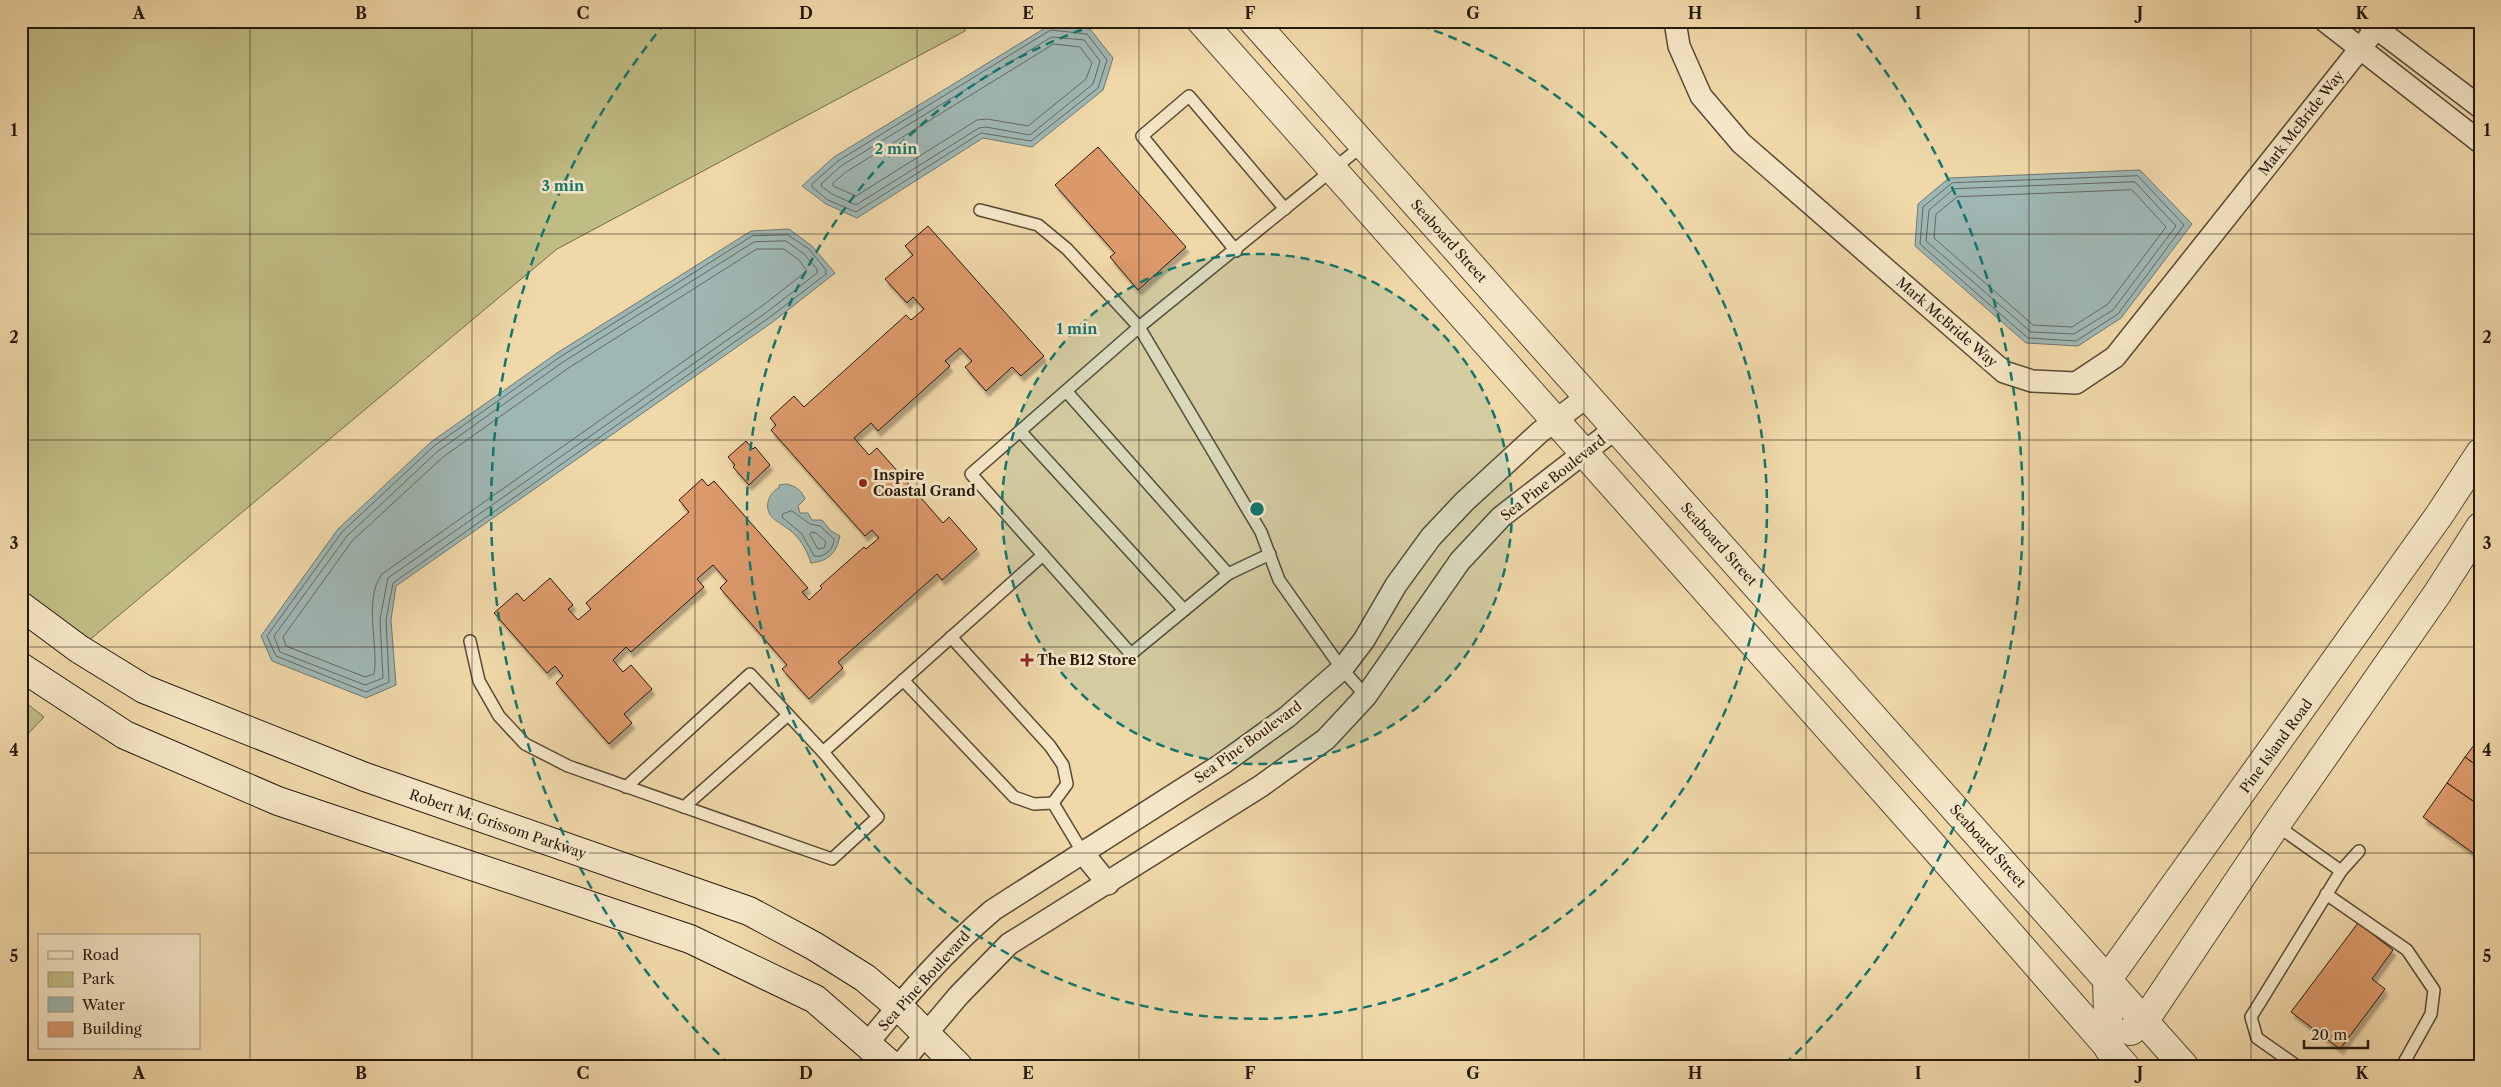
<svg xmlns="http://www.w3.org/2000/svg" width="2501" height="1087" font-family="'Libre Caslon Text',serif">
<defs>
<filter id="shadow"><feDropShadow dx="3" dy="5.5" stdDeviation="1" flood-color="#0004"/></filter>
</defs>
<rect width="100%" height="100%" fill="#f0d8a9"/>
<filter id="stains"><feTurbulence type="fractalNoise" baseFrequency=".004" numOctaves="4"/><feColorMatrix values="0 0 0 0 .2 0 0 0 0 .09 0 0 0 0 .02 0 0 0 .5 -.17"/></filter>
<radialGradient id="worn" r=".72"><stop offset=".6" stop-color="#630" stop-opacity="0"/><stop offset="1" stop-color="#630" stop-opacity=".3"/></radialGradient>
<g fill="#c0bd84" stroke="#746b49">
<polygon points="21,21 965,21 965,31 557,249 81,647 21,604"/>
<polygon points="21,699 44,717 21,741"/>
</g>
<g fill="#9fb7b4" stroke="#6f7872">
<polygon points="1050,25 1090,29 1113,58 1103,90 1032,147 983,138 857,218 826,204 802,186 834,157"/>
<polygon points="2140,170 2192,224 2121,318 2078,346 2026,343 1915,246 1918,204 1949,178"/>
<polygon points="789,229 812,246 835,273 774,321 396,586 391,620 396,685 366,698 272,661 261,636 338,529 431,442 557,353 751,231"/>
<path d="M786,484C796,486 801,490 805,499L798,506L800,513H808L812,520H822L831,531L840,536C836,553 829,561 811,563C808,554 804,545 798,538C791,529 781,525 773,518C763,509 768,493 779,488V485Z"/>
</g>
<g fill="none" stroke-linecap="round" stroke-linejoin="round">
<g stroke="#636861" stroke-width="1">
<polygon points="1051,30 1087,34 1107,60 1098,88 1031,141 981,133 856,212 828,200 812,187 812,184 838,161"/>
<polygon points="1052,37 1084,40 1100,61 1093,84 1030,135 986,127 979,128 856,205 832,194 821,186 822,183 841,166"/>
<polygon points="1054,44 1080,47 1092,63 1086,79 1028,126 987,119 977,120 856,196 833,186 833,183 846,172"/>
<polygon points="2138,176 2184,225 2118,314 2076,341 2028,338 1920,244 1923,207 1952,183"/>
<polygon points="2135,182 2176,226 2113,310 2074,334 2031,332 1926,241 1929,210 1954,189"/>
<polygon points="2132,190 2166,227 2108,304 2072,327 2033,325 1934,238 1936,214 1957,197"/>
<polygon points="788,235 809,249 826,270 826,274 770,317 393,583 386,620 389,682 366,692 276,656 267,636 342,532 434,446 560,357 752,236"/>
<polygon points="786,241 804,254 817,269 817,273 767,312 388,578 380,619 383,678 365,685 280,652 274,636 347,536 438,451 563,362 754,242"/>
<path d="M757,249H784L799,260L807,271L762,306L382,574C363,600 379,647 374,674L365,677L286,646L283,637L352,541L443,457L567,369Z"/>
<path d="M792,511L810,524L820,526L834,539C834,549 825,558 814,556L802,534L782,517L783,514Z"/>
<polygon points="812,532 816,533 826,542 824,548 818,549 810,535"/>
</g>
</g>
<g fill="#dc996a" stroke="#27190e" filter="url(#shadow)">
<polygon points="1098,147 1186,247 1138,290 1110,257 1115,253 1055,185"/>
<polygon points="928,226 1044,356 1021,376 1012,367 986,391 965,367 972,361 960,348 945,361 950,366 878,431 871,423 854,438 869,455 877,448 943,523 949,517 977,549 942,580 937,574 838,662 843,668 809,699 782,669 787,665 720,588 727,581 713,565 697,579 704,587 631,652 626,647 613,660 623,672 631,665 652,689 624,714 632,723 609,744 556,683 563,676 555,666 547,673 494,613 517,593 524,601 550,578 573,605 568,609 578,620 591,609 586,603 689,512 679,500 702,479 708,486 714,481 808,588 802,592 809,600 822,588 820,586 864,547 866,549 879,538 872,530 865,536 771,430 776,425 770,418 794,396 804,407 906,315 911,320 924,309 913,297 907,303 885,279 913,255 905,246"/>
<polygon points="746,441 753,449 755,447 770,465 749,485 733,467 735,465 728,457"/>
<polygon points="2480,737 2480,768 2465,757"/>
<polygon points="2465,757 2480,768 2480,806 2447,783"/>
<polygon points="2447,783 2480,806 2480,858 2423,817"/>
<polygon points="2358,923 2393,950 2372,979 2385,989 2340,1049 2291,1012"/>
</g>
<g fill="none" stroke-linecap="round" stroke-linejoin="round">
<defs>
<g id="service">
<polyline points="1363,145 1139,327 1261,532 1279,580 1342,669 1366,696"/>
<polyline points="980,210 1038,225 1067,249 1139,327 971,474 1131,654 1228,574 1066,391"/>
<polyline points="1236,251 1142,136 1189,96 1285,209"/>
<polyline points="1020,431 1184,610"/>
<polyline points="1228,574 1270,554"/>
<polyline points="951,637 1050,746 1063,765 1067,784 1053,803"/>
<polyline points="470,641 479,681 499,716 525,744 568,766 832,859 878,817 823,752 1043,555"/>
<polyline points="903,680 1014,797 1034,804 1053,803"/>
<polyline points="626,787 750,674 823,752"/>
<polyline points="1053,803 1083,853"/>
<polyline points="684,807 788,715"/>
<polyline points="2276,825 2341,871 2251,1017 2257,1038 2297,1066"/>
<polyline points="2341,871 2359,851"/>
<polyline points="2326,894 2407,950 2434,990 2431,1014 2402,1066"/>
</g>
<g id="minor">
<polyline points="1675,21 1679,46 1701,96 1741,143 2004,372 2032,381 2076,383 2115,357 2382,21"/>
<polyline points="2325,21 2480,142"/>
<polyline points="2367,21 2480,107"/>
<polyline points="1083,853 1108,884"/>
<path d="M867,1044C906,996 946,950 993,910L1222,764L1287,717L1342,669L1364,640L1396,585L1431,537L1464,502L1540,432L1588,396"/>
<polyline points="899,1066 959,995 1009,944 1261,786 1326,739 1366,696 1460,561 1501,517 1616,428"/>
</g>
<g id="tertiary">
<polyline points="1201,21 1933,846 2125,1066"/>
<polyline points="1253,21 2184,1066"/>
<polyline points="2131,1031 2145,1020 2276,825 2437,594 2480,527"/>
<polyline points="2109,1049 2107,980 2440,514 2480,453"/>
</g>
<g id="secondary">
<polyline points="21,606 79,649 144,689 365,777 749,911 814,946 865,978 898,1006 958,1066"/>
<polyline points="21,667 125,735 278,801 690,939 815,999 892,1066"/>
</g>
</defs>
<use href="#service" stroke="#594935" stroke-width="14"/>
<use href="#minor" stroke="#594935" stroke-width="24"/>
<use href="#tertiary" stroke="#594935" stroke-width="30"/>
<use href="#secondary" stroke="#27190e" stroke-width="30"/>
<use href="#service" stroke="#f5e6c7" stroke-width="11"/>
<use href="#minor" stroke="#f5e6c7" stroke-width="21"/>
<use href="#tertiary" stroke="#f5e6c7" stroke-width="28"/>
<use href="#secondary" stroke="#f5e6c7" stroke-width="28"/>
</g>
<path fill="none" stroke="#27190e" stroke-width="1" stroke-opacity="0.55" d="M250,21V1066M472,21V1066M695,21V1066M917,21V1066M1139,21V1066M1362,21V1066M1584,21V1066M1806,21V1066M2029,21V1066M2251,21V1066M21,234H2480M21,440H2480M21,647H2480M21,853H2480"/>
<circle cx="1257" cy="509" r="255" fill="#0f766e" fill-opacity=".12"/>
<g fill="none" stroke="#0f766e" stroke-width="2.5" stroke-dasharray="9 6">
<circle cx="1257" cy="509" r="255"/>
<path d="M1406 21A510 510 0 1 1 1108 21"/>
<path d="M730 1065A766 766 0 0 1 666 22M1848 22A766 766 0 0 1 1784 1065"/>
</g>
<g fill="#8f2418" stroke="#f5e6c7" stroke-width="2">
<circle cx="863" cy="483" r="5"/>
<path d="M1024.5 652.5h5v5h5v5h-5v5h-5v-5h-5v-5h5z"/>
</g>
<g text-anchor="middle" stroke-width="5" stroke-linejoin="round" paint-order="stroke">
<g font-size="14" fill="#27190e" stroke="#f5e6c7">
<text transform="translate(2301 123) rotate(-52)" y="5">Mark McBride Way</text>
<text transform="translate(1449 241) rotate(48)" y="5">Seaboard Street</text>
<text transform="translate(1947 322) rotate(41)" y="5">Mark McBride Way</text>
<text transform="translate(1553 478) rotate(-38)" y="5">Sea Pine Boulevard</text>
<text transform="translate(1719 544) rotate(48)" y="5">Seaboard Street</text>
<text transform="translate(1248 742) rotate(-36)" y="5">Sea Pine Boulevard</text>
<text transform="translate(2276 746) rotate(-54)" y="5">Pine Island Road</text>
<text transform="translate(498 824) rotate(19)" y="5">Robert M. Grissom Parkway</text>
<text transform="translate(1988 846) rotate(48)" y="5">Seaboard Street</text>
<text transform="translate(924 981) rotate(-48)" y="5">Sea Pine Boulevard</text>
</g>
<g font-size="14" font-weight="bold" fill="#27190e" stroke="#f5e6c7" text-anchor="start">
<text x="873" y="480">Inspire<tspan x="873" dy="16">Coastal Grand</tspan></text>
<text x="1037" y="665">The B12 Store</text>
</g>
</g>
<circle cx="1257" cy="509" r="8" fill="#0f766e" stroke="#f5e6c7" stroke-width="2.5"/>
<g font-size="15" text-anchor="middle" font-weight="bold" fill="#0f766e" stroke="#f5e6c7" stroke-width="5" stroke-linejoin="round" paint-order="stroke">
<text x="896" y="154">2 min</text>
<text x="563" y="191">3 min</text>
<text x="1077" y="334">1 min</text>
</g>
<rect width="2501" height="1087" fill="none" stroke="#f0d8a9" stroke-width="55"/>
<rect x="38" y="934" width="162" height="115" fill="#f5e6c7" stroke="#a3947d"/>
<rect x="48" y="951" width="25" height="8" fill="#f5e6c7" stroke="#a3947d"/>
<text x="82" y="960" font-size="15" fill="#27190e">Road</text>
<rect x="48" y="972" width="25" height="15" fill="#c0bd84" stroke="#a3947d"/>
<text x="82" y="984" font-size="15" fill="#27190e">Park</text>
<rect x="48" y="997" width="25" height="15" fill="#9fb7b4" stroke="#a3947d"/>
<text x="82" y="1010" font-size="15" fill="#27190e">Water</text>
<rect x="48" y="1022" width="25" height="15" fill="#dc996a" stroke="#a3947d"/>
<text x="82" y="1034" font-size="15" fill="#27190e">Building</text>
<path d="M2304 1040v8h64v-8" fill="none" stroke="#27190e" stroke-width="2.5"/>
<text x="2311" y="1040" font-size="15" fill="#27190e" stroke="#f5e6c7" stroke-width="4" paint-order="stroke">20 m</text>
<rect x="28" y="28" width="2446" height="1032" fill="none" stroke="#27190e" stroke-width="2"/>
<g font-size="16" text-anchor="middle" font-weight="bold" fill="#27190e">
<text x="139" y="19">A</text>
<text x="361" y="19">B</text>
<text x="583" y="19">C</text>
<text x="806" y="19">D</text>
<text x="1028" y="19">E</text>
<text x="1250" y="19">F</text>
<text x="1473" y="19">G</text>
<text x="1695" y="19">H</text>
<text x="1918" y="19">I</text>
<text x="2140" y="19">J</text>
<text x="2362" y="19">K</text>
<text x="14" y="136">1</text>
<text x="2487" y="136">1</text>
<text x="14" y="343">2</text>
<text x="2487" y="343">2</text>
<text x="14" y="549">3</text>
<text x="2487" y="549">3</text>
<text x="14" y="756">4</text>
<text x="2487" y="756">4</text>
<text x="14" y="962">5</text>
<text x="2487" y="962">5</text>
<text x="139" y="1079">A</text>
<text x="361" y="1079">B</text>
<text x="583" y="1079">C</text>
<text x="806" y="1079">D</text>
<text x="1028" y="1079">E</text>
<text x="1250" y="1079">F</text>
<text x="1473" y="1079">G</text>
<text x="1695" y="1079">H</text>
<text x="1918" y="1079">I</text>
<text x="2140" y="1079">J</text>
<text x="2362" y="1079">K</text>
</g>
<rect width="100%" height="100%" filter="url(#stains)"/>
<rect width="100%" height="100%" fill="url(#worn)"/>
</svg>
